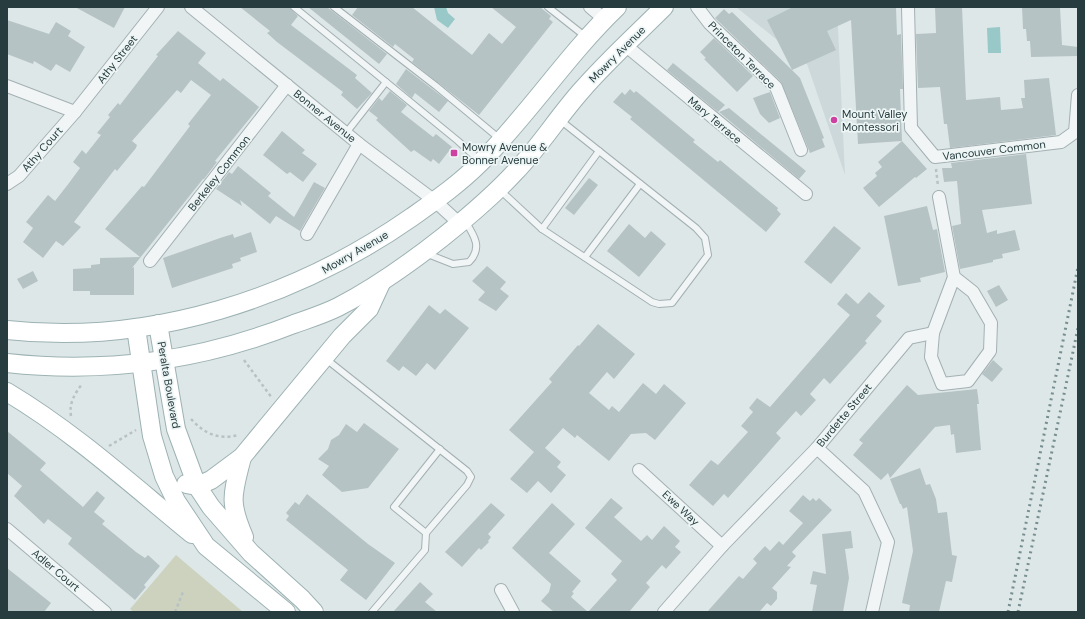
<svg xmlns="http://www.w3.org/2000/svg" width="1085" height="619" font-family="'DM Sans',sans-serif">
<rect width="100%" height="100%" fill="#dee7e8"/>
<polygon fill="#ccd8da" points="736,7 837,7 845,175 807,64"/>
<polygon fill="#cdd2bf" points="176,555 243,612 134,612 130,609"/>
<g fill="#98c8c8">
<polygon points="434,7 446,7 448,13 455,19 448,28 437,20"/>
<polygon points="1000,27 1001,53 988,53 987,28"/>
</g>
<g fill="#b5c3c5">
<polygon points="75,7 125,7 114,28"/>
<polygon points="240,7 289,7 298,16 291,25 357,75 355,78 372,93 357,109 341,95 343,92 277,42 267,33 270,31"/>
<polygon points="308,7 327,7 387,54 379,64"/>
<polygon points="358,7 412,7 472,55 489,33 502,44 516,27 491,7 540,7 551,16 549,19 553,22 479,115 412,62 414,59 395,44 393,47 352,15"/>
<polygon points="793,7 896,7 897,35 901,34 903,89 900,89 902,141 927,169 916,178 915,177 879,207 863,188 877,176 875,173 882,167 878,162 902,141 858,144 851,20 827,31 836,50 792,70 800,78 824,138 822,139 825,147 810,153 781,82 715,18 724,9 729,14 732,12 792,70 767,20"/>
<polygon points="935,7 962,7 966,100 1000,97 1001,110 1023,108 1021,98 1025,98 1024,80 1049,78 1056,135 950,148 947,124 944,124 940,87 918,88 916,34 936,33"/>
<polygon points="1022,7 1060,7 1062,45 1078,47 1078,56 1031,57 1030,41 1027,41 1026,29 1023,29"/>
<polygon points="7,20 49,34 56,22 71,31 68,36 85,47 70,72 56,64 51,71 34,61 33,64 7,54"/>
<polygon points="178,31 206,53 198,63 220,81 223,78 259,107 215,161 217,162 204,179 203,179 132,268 134,267 134,295 90,295 90,291 73,291 73,269 91,268 91,265 100,264 100,258 140,257 105,229 142,186 144,187 190,126 188,124 211,95 191,80 181,93 177,90 132,141 137,145 136,148 117,171 115,169 74,222 81,227 63,246 56,241 43,258 23,242 33,228 26,222 48,195 55,201 69,183 80,168 73,162 82,150 86,154 101,135 97,133 110,117 108,115 118,103 120,105 158,56 156,55"/>
<polygon points="714,38 753,76 737,92 704,59 706,58 700,52"/>
<polygon points="673,63 725,105 718,112 667,70"/>
<polygon points="406,69 448,101 439,112 415,93 412,98 396,84"/>
<polygon points="630,89 634,93 636,91 695,140 693,142 718,162 720,160 778,208 777,210 781,214 766,232 630,119 632,117 613,102 622,92 625,95"/>
<polygon points="390,91 407,105 401,112 433,137 436,134 452,147 439,164 433,159 431,162 414,150 411,152 376,120 378,118 369,111 379,98 382,101"/>
<polygon points="770,92 780,118 769,123 760,114 753,98"/>
<polygon points="729,108 806,171 799,179 719,112"/>
<polygon points="282,131 305,150 302,153 317,164 303,182 290,172 287,174 263,155"/>
<polygon points="1026,154 1032,204 982,210 987,233 997,230 997,234 1015,230 1020,250 1002,254 1003,258 993,260 993,262 960,269 952,226 961,224 957,181 944,182 942,168 952,168 951,163"/>
<polygon points="238,166 271,193 268,196 294,217 314,182 325,188 300,231 276,216 270,224 240,200 242,206 216,189 229,172 232,174"/>
<polygon points="589,178 598,185 574,215 565,208"/>
<polygon points="927,206 933,230 937,229 945,272 920,278 921,282 898,286 884,216"/>
<polygon points="629,224 645,238 651,231 666,244 639,277 607,251"/>
<polygon points="834,226 861,248 831,284 804,262"/>
<polygon points="251,232 257,252 240,258 241,261 232,264 233,268 172,288 163,258 223,237 233,234 234,238"/>
<polygon points="487,266 506,282 500,289 509,296 496,311 478,300 485,292 472,281"/>
<polygon points="33,271 38,281 23,289 17,279"/>
<polygon points="999,285 1008,300 996,307 987,291"/>
<polygon points="869,292 885,306 876,316 882,321 865,341 867,343 830,384 824,378 810,394 816,400 801,416 796,411 776,433 781,438 761,461 728,498 724,494 713,506 689,485 711,460 718,465 748,432 741,426 753,412 749,408 757,398 770,407 850,315 837,304 846,293 858,304"/>
<polygon points="429,305 440,314 445,309 469,328 435,370 427,363 416,376 403,366 399,371 386,361"/>
<polygon points="598,324 635,354 614,379 607,372 589,393 609,410 612,406 619,412 643,383 656,394 664,384 686,403 655,440 646,433 631,434 609,461 577,435 575,438 563,428 545,448 561,462 557,467 566,475 551,493 538,481 527,493 510,479 534,452 509,430 552,382 549,379 578,345 579,346"/>
<polygon points="993,360 1003,369 992,382 982,374"/>
<polygon points="907,385 918,395 977,389 979,404 977,404 981,450 956,453 954,434 951,435 950,425 935,427 890,478 888,473 881,480 853,455 863,443 859,440"/>
<polygon points="364,423 399,449 368,488 342,492 322,475 329,466 318,459 328,449 331,440 339,435 346,424 357,432"/>
<polygon points="7,431 46,463 40,470 83,507 97,491 105,498 94,512 105,521 102,524 136,552 145,558 148,555 160,566 144,585 146,587 135,600 68,544 72,538 48,519 44,524 14,496 22,486 7,473"/>
<polygon points="920,468 926,485 930,484 936,499 938,513 947,512 952,555 957,556 952,582 946,581 939,612 909,612 910,605 902,603 913,551 907,507 903,509 901,504 900,504 890,479"/>
<polygon points="307,494 368,544 395,563 366,600 340,580 348,570 286,520 289,516 286,513 295,502 299,505"/>
<polygon points="803,495 810,501 813,498 816,501 819,498 832,510 792,552 796,556 787,566 791,567 772,588 777,592 777,599 771,606 767,603 759,612 707,612 739,576 743,579 757,563 753,559 765,546 770,551 779,541 783,545 803,523 789,511"/>
<polygon points="611,498 623,508 614,517 641,541 647,535 652,540 664,526 680,541 675,547 681,552 666,569 662,565 646,583 650,587 629,612 588,612 617,580 611,574 622,561 585,528"/>
<polygon points="491,503 505,515 488,534 491,537 488,541 489,542 481,550 479,548 462,567 445,552"/>
<polygon points="552,503 575,524 549,553 581,581 572,592 574,593 571,597 588,612 554,612 541,601 549,592 551,584 512,548"/>
<polygon points="851,531 853,548 845,549 849,578 843,612 812,612 817,585 810,584 813,571 826,574 822,534"/>
<polygon points="7,568 51,603 44,612 7,612"/>
<polygon points="420,582 433,594 425,602 437,612 393,612"/>
</g>
<g fill="none" stroke-linecap="round" stroke-linejoin="round">
<defs>
<g id="service">
<polyline points="294,7 386,82 346,133"/>
<polyline points="334,7 436,86 500,139"/>
<polyline points="548,7 586,37"/>
<polyline points="386,82 458,141 480,161"/>
<polyline points="500,190 542,229 652,302 659,304 672,303 708,255 705,238 696,228 560,120"/>
<polyline points="542,229 599,151"/>
<path d="M425,253L453,264L469,262C483,248 474,235 465,221"/>
<polyline points="585,257 640,184"/>
<polyline points="326,359 467,471 471,477 467,485 426,533 425,550 372,612"/>
<polyline points="426,533 394,507 440,449"/>
</g>
<g id="minor">
<polyline points="191,7 359,144 435,201 460,224"/>
<polyline points="590,7 604,19"/>
<polyline points="697,7 710,24 776,87 801,150"/>
<polyline points="908,7 911,128 935,157 1061,142 1075,132 1078,95"/>
<polyline points="625,45 806,194"/>
<polyline points="7,86 75,112"/>
<polyline points="7,184 19,176 75,112 158,7"/>
<polyline points="939,197 954,277 933,333 931,357 942,384 968,381 990,351 991,323 973,292 954,277"/>
<polyline points="307,234 359,144"/>
<polyline points="150,261 287,85"/>
<polyline points="817,448 864,491 888,542 872,612"/>
<polyline points="639,470 722,546"/>
<polyline points="7,529 105,612"/>
<polyline points="501,590 513,612"/>
<polyline points="664,612 722,546 817,448 909,338 933,333"/>
</g>
<g id="primary">
<polyline points="158,324 176,429 197,486 211,507 251,553 302,599 314,612"/>
<polyline points="136,328 152,436 164,476 176,501 206,546 286,612"/>
<path d="M7,330C150,346 296,298 412,217C436,200 459,184 480,163C529,114 567,55 617,7"/>
<path d="M7,363C107,374 200,361 294,324C308,319 324,314 338,307C375,288 410,263 443,237C468,217 494,195 516,171C540,146 558,117 581,91C607,61 636,35 664,7"/>
<path d="M7,392C74,432 132,485 192,534"/>
<path d="M242,457C233,494 228,500 244,537"/>
<polyline points="186,484 197,486 211,480 242,457 342,336 369,309 381,283"/>
</g>
</defs>
<use href="#service" stroke="#a3b0b2" stroke-width="8"/>
<use href="#minor" stroke="#a3b0b2" stroke-width="14"/>
<use href="#primary" stroke="#9db2b3" stroke-width="20"/>
<g stroke="#b8c1c3" stroke-width="2.5" stroke-dasharray="3 3" stroke-linecap="butt">
<polyline points="936,169 938,186"/>
<polyline points="244,360 272,398"/>
<path d="M71,416C69,403 74,395 82,384"/>
<path d="M191,419C205,434 218,440 239,435"/>
<polyline points="109,446 136,430"/>
<polyline points="175,612 183,592"/>
</g>
<use href="#service" stroke="#f1f5f6" stroke-width="6"/>
<use href="#minor" stroke="#f1f5f6" stroke-width="12"/>
<use href="#primary" stroke="#fff" stroke-width="18"/>
<g stroke="#778f91" stroke-width="3" stroke-dasharray="2 4" stroke-linecap="butt">
<polyline points="1008,612 1078,267"/>
<polyline points="1018,612 1078,328"/>
</g>
</g>
<g fill="#cf41a0" stroke="#edf5f5" stroke-width="1.5">
<circle cx="834" cy="120" r="4"/>
<rect x="450" y="149" width="8" height="8" rx="2"/>
</g>
<g text-anchor="middle" stroke-width="3.5" stroke-linejoin="round" paint-order="stroke">
<g font-size="11" fill="#273c3f" stroke="#edf5f5">
<text transform="translate(617 54) rotate(-45)" y="4">Mowry Avenue</text>
<text transform="translate(742 55) rotate(45)" y="4">Princeton Terrace</text>
<text transform="translate(117 59) rotate(-52)" y="4">Athy Street</text>
<text transform="translate(325 116) rotate(39)" y="4">Bonner Avenue</text>
<text transform="translate(715 120) rotate(40)" y="4">Mary Terrace</text>
<text transform="translate(42 149) rotate(-49)" y="4">Athy Court</text>
<text transform="translate(994 150) rotate(-7)" y="4">Vancouver Common</text>
<text transform="translate(219 173) rotate(-52)" y="4">Berkeley Common</text>
<text transform="translate(355 252) rotate(-30)" y="4">Mowry Avenue</text>
<text transform="translate(169 385) rotate(80)" y="4">Peralta Boulevard</text>
<text transform="translate(844 415) rotate(-50)" y="4">Burdette Street</text>
<text transform="translate(681 508) rotate(43)" y="4">Ewe Way</text>
<text transform="translate(56 570) rotate(40)" y="4">Adler Court</text>
</g>
<g font-size="11" fill="#273c3f" stroke="#edf5f5" text-anchor="start">
<text x="842" y="118">Mount Valley<tspan x="842" dy="13">Montessori</tspan></text>
<text x="462" y="151">Mowry Avenue &amp;<tspan x="462" dy="13">Bonner Avenue</tspan></text>
</g>
</g>
<rect width="1085" height="619" fill="none" stroke="#273c3f" stroke-width="16"/>
</svg>
